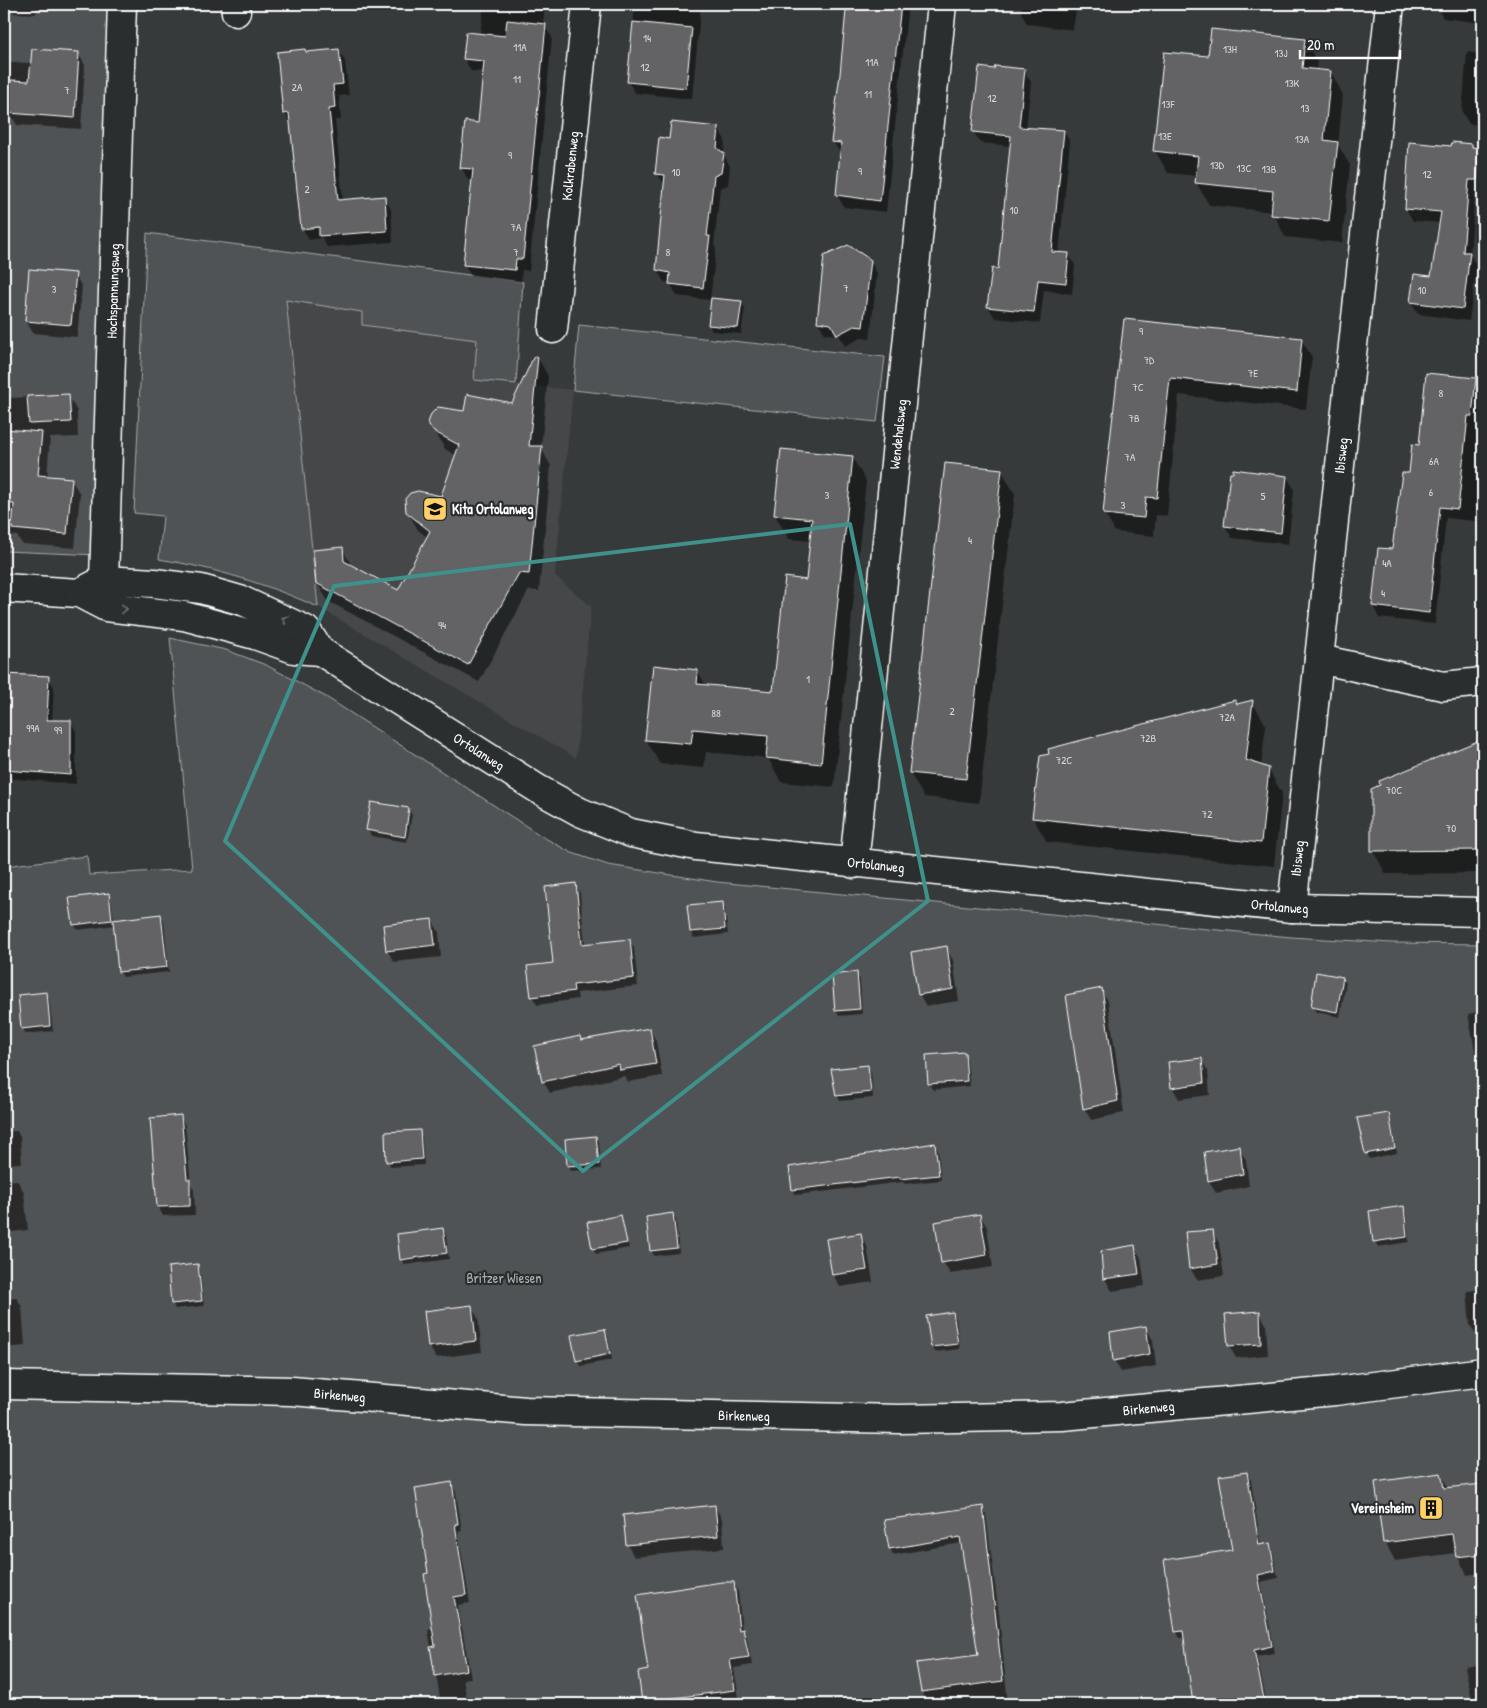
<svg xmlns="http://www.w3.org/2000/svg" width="1487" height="1708" font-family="'Patrick Hand',sans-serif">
<rect width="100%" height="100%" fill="#373a3b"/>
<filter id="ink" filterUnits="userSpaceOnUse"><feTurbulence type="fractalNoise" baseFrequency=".02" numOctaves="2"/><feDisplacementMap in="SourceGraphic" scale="10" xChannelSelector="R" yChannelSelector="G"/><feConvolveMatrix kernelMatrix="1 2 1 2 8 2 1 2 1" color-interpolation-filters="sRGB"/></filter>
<g filter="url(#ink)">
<polygon fill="#444748" points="286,299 363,312 362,325 477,340 475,380 573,390 555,576 591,606 576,758 318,607"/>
<g fill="#505354" stroke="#a8a9aa">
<polygon points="4,4 123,4 100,555 4,551"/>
<path d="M147,233L523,282L516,384L474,380L477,340L362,325V312L286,300L318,607C263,583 218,569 159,559L163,516L134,513Z"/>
<polygon points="579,325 885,357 877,422 573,390"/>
<polygon points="170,638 226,650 266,665 326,697 543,837 572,853 608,865 717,882 1291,937 1392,943 1483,944 1483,1704 4,1704 4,866 87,856 89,875 192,869"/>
</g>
<g fill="#0007">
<polygon points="9,4 37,4 36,14 13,13"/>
<polygon points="484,4 545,4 543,25 552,37 529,271 522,270 521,282 471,276 464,264 473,180 468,180 462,168 479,124 484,72 471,71 464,59 480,34"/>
<polygon points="635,4 701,4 692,99 635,93 628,81"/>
<polygon points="852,4 908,4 886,212 844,207 837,195 841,154 833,142"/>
<polygon points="1022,4 1077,4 1073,30 1027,24 1021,13"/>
<polygon points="1437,4 1483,4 1483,23 1443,18 1437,8"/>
<polygon points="1305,40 1317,62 1316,71 1331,72 1343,95 1338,145 1350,165 1342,243 1285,237 1273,212 1209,205 1196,182 1196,176 1168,173 1155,151 1209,57"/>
<polygon points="338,50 345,61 349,95 339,96 341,120 335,120 343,201 384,198 391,209 393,242 327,247 322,238 309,240 303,229 291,125 285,113 279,53"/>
<polygon points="1467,52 1483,54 1483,125 1469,124 1462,112"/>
<polygon points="78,53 85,65 81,129 17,125 12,117 4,117 4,62 32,63"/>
<polygon points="1024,71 1031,82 1026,129 1064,131 1070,142 1059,253 1068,254 1075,265 1072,294 1044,290 1040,323 995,318 988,306 999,270 1011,146 980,143 973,131"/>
<polygon points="718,128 725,140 724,155 730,166 728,185 720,188 714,245 716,249 710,300 677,296 670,283 664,282 657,270 666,186 657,174 670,140"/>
<polygon points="1411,144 1452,147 1471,145 1473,148 1478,149 1483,157 1483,192 1475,193 1470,255 1477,266 1469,321 1418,314 1411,302 1432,277 1440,223 1413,221 1406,209"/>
<polygon points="870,261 877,273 870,339 861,338 845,346 839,335 825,334 818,322"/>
<polygon points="31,271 75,275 82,287 77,337 33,333 26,321"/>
<polygon points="741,302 745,308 741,334 712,331 709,325"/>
<polygon points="1125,320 1301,339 1312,357 1306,409 1179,395 1167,516 1156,515 1154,536 1115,532 1105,514"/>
<polygon points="538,358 548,376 541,448 551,466 539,591 529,590 479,682 328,601 317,583 342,549 353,567 399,592 428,538 418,530 408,512 441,498 457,456 445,449 430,423 465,412 513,404"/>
<polygon points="1427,375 1483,380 1483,522 1446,518 1435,624 1379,618 1373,606 1379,549 1393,551 1410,475 1420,446"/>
<polygon points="68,396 77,411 78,437 50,438 47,477 71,479 80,494 75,548 22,544 17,536 4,535 4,398"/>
<polygon points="782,450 852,457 866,481 834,787 781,782 768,758 706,752 704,768 660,764 646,740 698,671 706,686 774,692 807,581 811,541 789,539 775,515"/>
<polygon points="1001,470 1015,494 979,803 924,797 910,773"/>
<polygon points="1287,477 1294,489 1288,544 1232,538 1225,526"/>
<polygon points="4,675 48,677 54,687 52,721 70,721 76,731 76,784 4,778"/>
<polygon points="1252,702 1266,725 1261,767 1268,769 1282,793 1274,866 1047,842 1033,818 1237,706"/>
<polygon points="1483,741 1483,873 1386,874 1373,851 1382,786 1380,781"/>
<polygon points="408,809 412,815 407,842 371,836 368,830"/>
<polygon points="575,885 580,893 585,945 629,940 634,948 638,986 577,993 578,999 537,1005 532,996 554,964"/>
<polygon points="108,894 111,900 114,921 161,916 164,921 169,972 123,977 120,972 115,925 78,930 74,925"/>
<polygon points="4,898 8,940 4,940"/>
<polygon points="722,903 725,909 728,934 694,938 691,932 688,906"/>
<polygon points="432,920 439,932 441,957 394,962 387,950"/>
<polygon points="946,948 953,960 959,1001 926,1006 919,994"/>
<polygon points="856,974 860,979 862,1014 839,1016 836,1011"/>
<polygon points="1342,978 1346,983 1340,1017 1316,1012 1313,1007"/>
<polygon points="1101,989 1108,1001 1124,1113 1091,1120 1084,1108"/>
<polygon points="46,994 49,999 53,1031 26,1034 23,1029"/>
<polygon points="1483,1011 1483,1068 1476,1056 1468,1014"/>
<polygon points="650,1029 656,1041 662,1076 628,1082 625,1076 550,1093 543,1081 580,1037 582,1041"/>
<polygon points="964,1053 967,1059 970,1086 933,1090 929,1084 927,1057"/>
<polygon points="1201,1059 1208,1071 1210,1095 1179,1099 1172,1087"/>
<polygon points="867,1066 871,1072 873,1098 840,1101 837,1095"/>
<polygon points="1388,1114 1391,1120 1397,1153 1369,1159 1358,1119"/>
<polygon points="180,1116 185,1125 191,1184 194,1190 195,1215 163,1216 158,1207"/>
<polygon points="1483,1120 1483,1147 1479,1121"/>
<polygon points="17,1131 20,1137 22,1163 4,1164 4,1132"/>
<polygon points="419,1131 422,1137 424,1165 391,1167 388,1161"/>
<polygon points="596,1137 599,1143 601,1169 571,1171 568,1166"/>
<polygon points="935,1144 938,1150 941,1180 905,1184 903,1182 796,1195 793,1190 898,1152 898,1149"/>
<polygon points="1239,1148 1246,1160 1249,1186 1216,1193 1209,1181 1205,1153"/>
<polygon points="17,1180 24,1192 28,1230 4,1233 4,1181"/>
<polygon points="1403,1207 1406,1213 1409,1242 1378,1247 1375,1241"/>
<polygon points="673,1215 676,1220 679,1253 654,1256 651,1250"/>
<polygon points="621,1216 629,1248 596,1254 593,1249"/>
<polygon points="980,1216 987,1227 993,1267 950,1274 943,1262"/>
<polygon points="443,1229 446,1234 449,1259 405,1265 401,1259"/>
<polygon points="1212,1231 1219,1243 1224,1276 1197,1280 1190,1268"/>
<polygon points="860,1234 867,1246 873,1282 840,1287 833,1275 827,1240"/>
<polygon points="1134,1246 1141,1258 1145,1286 1112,1291 1105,1279 1102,1252"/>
<polygon points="197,1265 200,1271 204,1306 175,1309 172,1303"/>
<polygon points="1483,1289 1483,1336 1477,1337 1470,1325 1467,1291"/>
<polygon points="17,1298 22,1307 25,1346 4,1348 4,1299"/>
<polygon points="471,1306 478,1318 482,1352 436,1358 429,1346"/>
<polygon points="1259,1312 1266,1324 1268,1355 1236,1358 1229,1346 1226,1315"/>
<polygon points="953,1313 956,1318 960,1349 935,1352 932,1347 928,1317"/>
<polygon points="1146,1328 1153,1340 1156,1366 1121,1372 1114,1360"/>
<polygon points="604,1330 608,1336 612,1360 581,1366 577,1360"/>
<polygon points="1483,1468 1483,1573 1467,1575 1456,1553 1395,1561 1385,1542 1441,1474 1449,1489 1482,1485 1481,1469"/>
<polygon points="1247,1473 1251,1480 1261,1546 1269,1544 1273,1551 1278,1578 1261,1582 1275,1653 1257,1656 1267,1704 1192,1704 1194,1704 1185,1638 1180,1638 1176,1631 1234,1551"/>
<polygon points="452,1484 456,1492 462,1531 458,1532 470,1603 458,1605 471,1678 463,1679 468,1704 441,1704 428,1630 434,1629 429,1574"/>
<polygon points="715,1507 722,1519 724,1548 634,1557 628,1545 624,1516"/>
<polygon points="982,1508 986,1514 999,1615 1008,1704 924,1704 918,1664 979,1656 962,1543 893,1555 890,1548"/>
<polygon points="733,1583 738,1591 742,1630 747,1638 752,1665 734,1668 740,1704 706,1704 703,1700 678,1704 645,1704 644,1701 649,1671"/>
<polygon points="1483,1664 1483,1703 1473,1704 1465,1667"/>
</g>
<g fill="#636465" stroke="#fff">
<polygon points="850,4 901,4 880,201 836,195 841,143 831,142 840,74 846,10 850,10"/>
<polygon points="507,20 546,24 523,259 516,259 515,270 463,265 473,169 460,168 465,121 478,123 484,61 463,59 466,32 505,36"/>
<polygon points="633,22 692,28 686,88 627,82"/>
<polygon points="1211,29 1305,39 1302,68 1331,71 1324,140 1338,142 1329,221 1271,215 1273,191 1195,183 1198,156 1153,151 1164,52 1208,56"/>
<polygon points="32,49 79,52 75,118 8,113 11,80 29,81"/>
<polygon points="305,49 306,52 339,49 343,84 333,85 335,108 329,109 338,200 385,196 387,231 319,236 319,227 301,229 289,113 283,114 277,52"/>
<polygon points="995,66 1025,69 1019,127 1064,130 1052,252 1069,253 1066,283 1038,280 1034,312 987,307 992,268 998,269 1011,136 972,132 979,67 994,69"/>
<polygon points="671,122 719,127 717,148 724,153 721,173 714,176 707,236 710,236 703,288 669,284 670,273 656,270 665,175 655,174 657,156 659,137 669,139"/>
<polygon points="1409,142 1451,146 1452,142 1472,144 1472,147 1479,148 1477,180 1469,180 1463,252 1470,252 1463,309 1410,302 1414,274 1431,276 1441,212 1405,209"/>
<polygon points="848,245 871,260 863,327 854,326 837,335 831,324 817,322 824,256"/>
<polygon points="29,269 76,273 71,325 25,321"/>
<polygon points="711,298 742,301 738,328 708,325"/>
<polygon points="1124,319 1302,338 1297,392 1170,378 1157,498 1146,497 1144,518 1103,514 1105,493 1104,493"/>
<polygon points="534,356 538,357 529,446 542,446 529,574 519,573 468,665 316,583 313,550 343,547 344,561 398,590 430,531 406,512 405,499 410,493 418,491 441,496 459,445 433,431 428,423 431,414 438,407 464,411 467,394 512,403"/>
<polygon points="1426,373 1476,378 1472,416 1468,416 1458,509 1440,507 1429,613 1372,606 1378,548 1392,549 1402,473 1409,473 1412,444 1419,445"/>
<polygon points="69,394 71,422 29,424 27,396"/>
<polygon points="4,429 42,432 38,475 72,478 67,534 12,529 14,504 4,503"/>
<polygon points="781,449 853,456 821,764 766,758 768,736 693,729 691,744 645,740 653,665 698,670 697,684 773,691 785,577 806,580 812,519 774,515"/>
<polygon points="945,463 1002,469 966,779 909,773"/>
<polygon points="1233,469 1287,476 1281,533 1224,526 1230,473 1233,473"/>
<polygon points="4,674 49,676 47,720 71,720 71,775 4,770"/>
<polygon points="1235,700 1237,704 1253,700 1246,760 1269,768 1261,843 1032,818 1040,756 1049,754 1048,749"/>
<polygon points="1483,739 1483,850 1371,851 1371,789 1380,785 1379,781"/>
<polygon points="371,802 409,808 405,837 366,830"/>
<polygon points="576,883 582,944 630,939 634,978 573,985 574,991 531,997 527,966 553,963 545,887"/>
<polygon points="109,893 112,920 73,925 69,898"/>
<polygon points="723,902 725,929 690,932 687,905"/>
<polygon points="161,914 167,967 118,972 113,920"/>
<polygon points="432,919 435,945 386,951 383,925"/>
<polygon points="947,946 953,989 918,995 911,952"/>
<polygon points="857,972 860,1009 835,1011 832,975"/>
<polygon points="1316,972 1343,977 1337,1012 1311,1007"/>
<polygon points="1102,988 1118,1101 1083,1109 1066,995"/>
<polygon points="47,992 50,1026 21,1029 18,995"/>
<polygon points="650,1028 656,1064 620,1070 619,1064 542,1082 534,1046 580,1036 581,1040"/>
<polygon points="965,1052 967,1081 928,1084 926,1055"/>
<polygon points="1202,1058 1204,1083 1171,1088 1168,1062"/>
<polygon points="868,1065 871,1092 836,1096 831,1069"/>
<polygon points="1389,1113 1395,1148 1365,1154 1357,1118"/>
<polygon points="181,1115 187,1179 190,1179 190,1206 157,1207 150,1118"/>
<polygon points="420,1130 422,1159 386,1162 385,1132"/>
<polygon points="596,1136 599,1164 567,1166 565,1139"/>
<polygon points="935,1143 939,1175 900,1179 900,1177 792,1190 789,1167"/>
<polygon points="1240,1146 1243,1174 1208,1181 1204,1152"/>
<polygon points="1404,1206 1407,1237 1373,1242 1369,1211"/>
<polygon points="673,1213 677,1248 650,1251 646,1217"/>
<polygon points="980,1214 987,1255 941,1263 935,1222"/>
<polygon points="621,1215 627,1243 592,1249 587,1222"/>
<polygon points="443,1228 447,1253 400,1260 397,1234"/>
<polygon points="1213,1230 1218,1264 1189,1269 1185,1232"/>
<polygon points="861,1233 867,1270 832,1275 826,1239"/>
<polygon points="1135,1245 1139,1274 1103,1279 1101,1251"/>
<polygon points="198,1264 202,1301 171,1304 168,1267"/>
<polygon points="472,1305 476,1341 428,1347 424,1311"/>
<polygon points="1260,1311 1261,1344 1228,1346 1225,1314"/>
<polygon points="953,1312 958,1344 931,1347 926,1316"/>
<polygon points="1146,1326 1150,1354 1113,1361 1110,1332"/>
<polygon points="605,1329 610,1354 576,1361 571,1335"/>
<polygon points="1247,1472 1259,1545 1270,1543 1275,1571 1258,1575 1272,1646 1254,1650 1265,1704 1193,1704 1183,1631 1175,1632 1164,1560 1232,1550 1219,1476"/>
<polygon points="1441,1473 1444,1488 1483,1484 1483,1554 1456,1557 1452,1534 1383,1543 1375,1482"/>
<polygon points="452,1482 458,1524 455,1524 466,1595 454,1597 467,1670 435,1676 430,1647 435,1646 424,1574 428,1573 415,1488"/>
<polygon points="715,1505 718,1536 626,1545 623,1515"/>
<polygon points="983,1506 1003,1681 921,1692 916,1663 978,1655 960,1537 889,1549 884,1520"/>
<polygon points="722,1582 734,1582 739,1630 743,1629 749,1657 730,1660 735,1690 642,1702 638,1672 648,1670 637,1595"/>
</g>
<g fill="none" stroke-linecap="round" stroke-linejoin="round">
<defs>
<g id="minor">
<polyline points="235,4 236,12"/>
<path id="s1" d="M553,329L587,4"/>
<path id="s2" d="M104,580L122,4"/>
<polyline points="4,588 79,593 106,607 184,616 255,635 294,649 320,651"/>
<path id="s3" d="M79,593L104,580L154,583L201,589L243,601L306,630L320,651L538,789L580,812L631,833L696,846L1292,908L1483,912"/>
<polyline points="1319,659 1443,686 1483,682"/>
<path id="s4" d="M854,864L942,4"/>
<path id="s5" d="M1292,908L1390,4"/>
<path id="s6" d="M4,1385L292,1391L526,1411L899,1419L1062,1416L1335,1391L1483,1372"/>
</g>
</defs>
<use href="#minor" stroke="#fff" stroke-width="31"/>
<use href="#minor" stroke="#2a2d2e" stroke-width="28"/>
</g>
<defs><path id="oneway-chevron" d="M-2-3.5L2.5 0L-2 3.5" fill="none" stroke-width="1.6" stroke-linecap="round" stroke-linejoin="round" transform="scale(1.25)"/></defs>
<g stroke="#6a6c6d">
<use href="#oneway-chevron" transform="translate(124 609) rotate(5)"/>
<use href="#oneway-chevron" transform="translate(285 619) rotate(-154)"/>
</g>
</g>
<path fill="none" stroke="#3f918b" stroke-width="4" stroke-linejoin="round" d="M850,524L928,901L583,1171L225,841L334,586Z"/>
<defs>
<symbol id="school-square" viewBox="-11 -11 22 22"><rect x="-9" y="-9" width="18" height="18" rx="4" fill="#ffd166" stroke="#2a2d2e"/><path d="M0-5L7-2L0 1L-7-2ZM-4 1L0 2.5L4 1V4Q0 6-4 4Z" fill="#111"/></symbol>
<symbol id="building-square" viewBox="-11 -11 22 22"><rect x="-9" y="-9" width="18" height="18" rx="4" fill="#ffd166" stroke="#2a2d2e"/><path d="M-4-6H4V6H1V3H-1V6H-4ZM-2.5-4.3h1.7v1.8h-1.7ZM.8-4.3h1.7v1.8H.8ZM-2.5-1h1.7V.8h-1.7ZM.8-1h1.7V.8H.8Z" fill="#111"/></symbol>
</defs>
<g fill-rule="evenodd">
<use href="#school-square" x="421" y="495" width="28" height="28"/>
<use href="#building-square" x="1417" y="1494" width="28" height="28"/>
</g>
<g text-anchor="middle" stroke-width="4.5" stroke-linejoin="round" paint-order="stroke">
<g font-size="11" fill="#d8d8d8">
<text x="647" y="42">14</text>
<text x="520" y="51">11A</text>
<text x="1230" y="53">13H</text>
<text x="1281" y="57">13J</text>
<text x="872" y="66">11A</text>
<text x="645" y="71">12</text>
<text x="517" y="83">11</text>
<text x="1292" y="87">13K</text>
<text x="297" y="91">2A</text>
<text x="67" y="94">7</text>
<text x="868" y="98">11</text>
<text x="992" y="102">12</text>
<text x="1168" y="108">13F</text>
<text x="1305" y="112">13</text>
<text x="1165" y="140">13E</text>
<text x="1302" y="143">13A</text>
<text x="510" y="159">9</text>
<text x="1217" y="169">13D</text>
<text x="1244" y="172">13C</text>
<text x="1269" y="173">13B</text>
<text x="860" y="175">9</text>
<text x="676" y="176">10</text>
<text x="1427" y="178">12</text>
<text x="307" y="193">2</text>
<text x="1014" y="214">10</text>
<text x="516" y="231">7A</text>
<text x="516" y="256">7</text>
<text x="668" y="256">8</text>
<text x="846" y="292">7</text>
<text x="54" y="293">3</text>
<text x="1422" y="294">10</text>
<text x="1141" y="335">9</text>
<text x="1149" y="364">7D</text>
<text x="1253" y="377">7E</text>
<text x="1138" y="391">7C</text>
<text x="1441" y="397">8</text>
<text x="1134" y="422">7B</text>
<text x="1130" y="461">7A</text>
<text x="1434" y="465">6A</text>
<text x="1431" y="496">6</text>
<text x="827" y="499">3</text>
<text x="1263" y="500">5</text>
<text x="1123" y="509">3</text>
<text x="970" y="544">4</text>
<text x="1387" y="567">4A</text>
<text x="1383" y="597">4</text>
<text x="442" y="629">94</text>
<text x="808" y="683">1</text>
<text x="952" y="715">2</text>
<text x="716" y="717">88</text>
<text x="1227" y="721">72A</text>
<text x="33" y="732">99A</text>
<text x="58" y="734">99</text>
<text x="1148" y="742">72B</text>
<text x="1064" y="764">72C</text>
<text x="1394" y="794">70C</text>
<text x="1207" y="818">72</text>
<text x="1451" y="832">70</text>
</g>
<g font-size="14" fill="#fff" stroke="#2a2d2e">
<text dy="5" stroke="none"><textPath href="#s1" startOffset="164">Kolkrabenweg</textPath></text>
<text dy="5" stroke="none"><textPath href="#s2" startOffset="289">Hochspannungsweg</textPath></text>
<text dy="5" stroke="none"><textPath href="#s4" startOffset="432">Wendehalsweg</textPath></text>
<text dy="5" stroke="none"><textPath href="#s5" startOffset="455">Ibisweg</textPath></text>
<text dy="5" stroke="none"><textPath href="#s3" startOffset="452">Ortolanweg</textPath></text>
<text dy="5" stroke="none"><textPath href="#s5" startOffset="50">Ibisweg</textPath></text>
<text dy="5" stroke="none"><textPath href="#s3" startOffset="872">Ortolanweg</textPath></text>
<text dy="5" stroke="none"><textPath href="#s3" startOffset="1278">Ortolanweg</textPath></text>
<text dy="5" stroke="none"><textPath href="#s6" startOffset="336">Birkenweg</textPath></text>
<text dy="5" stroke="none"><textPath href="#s6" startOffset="1146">Birkenweg</textPath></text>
<text dy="5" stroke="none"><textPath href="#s6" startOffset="741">Birkenweg</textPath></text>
</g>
<g font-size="14" font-weight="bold" fill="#fff" stroke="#2a2d2e" text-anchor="start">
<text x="452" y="514">Kita Ortolanweg</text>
<text x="1414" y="1513" text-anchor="end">Vereinsheim</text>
</g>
<g font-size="14" fill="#b0b2b2" stroke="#2a2d2e">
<text x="504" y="1283">Britzer Wiesen</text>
</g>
</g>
<rect width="1487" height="1708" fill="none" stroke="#2a2d2e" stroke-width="20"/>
<rect x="10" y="10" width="1467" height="1688" fill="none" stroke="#fff" stroke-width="2" filter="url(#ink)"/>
<path d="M1300 50v8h100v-8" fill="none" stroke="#ffffff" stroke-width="2.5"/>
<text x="1307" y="50" font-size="15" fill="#ffffff" stroke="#2a2d2e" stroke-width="4" paint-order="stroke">20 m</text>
</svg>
